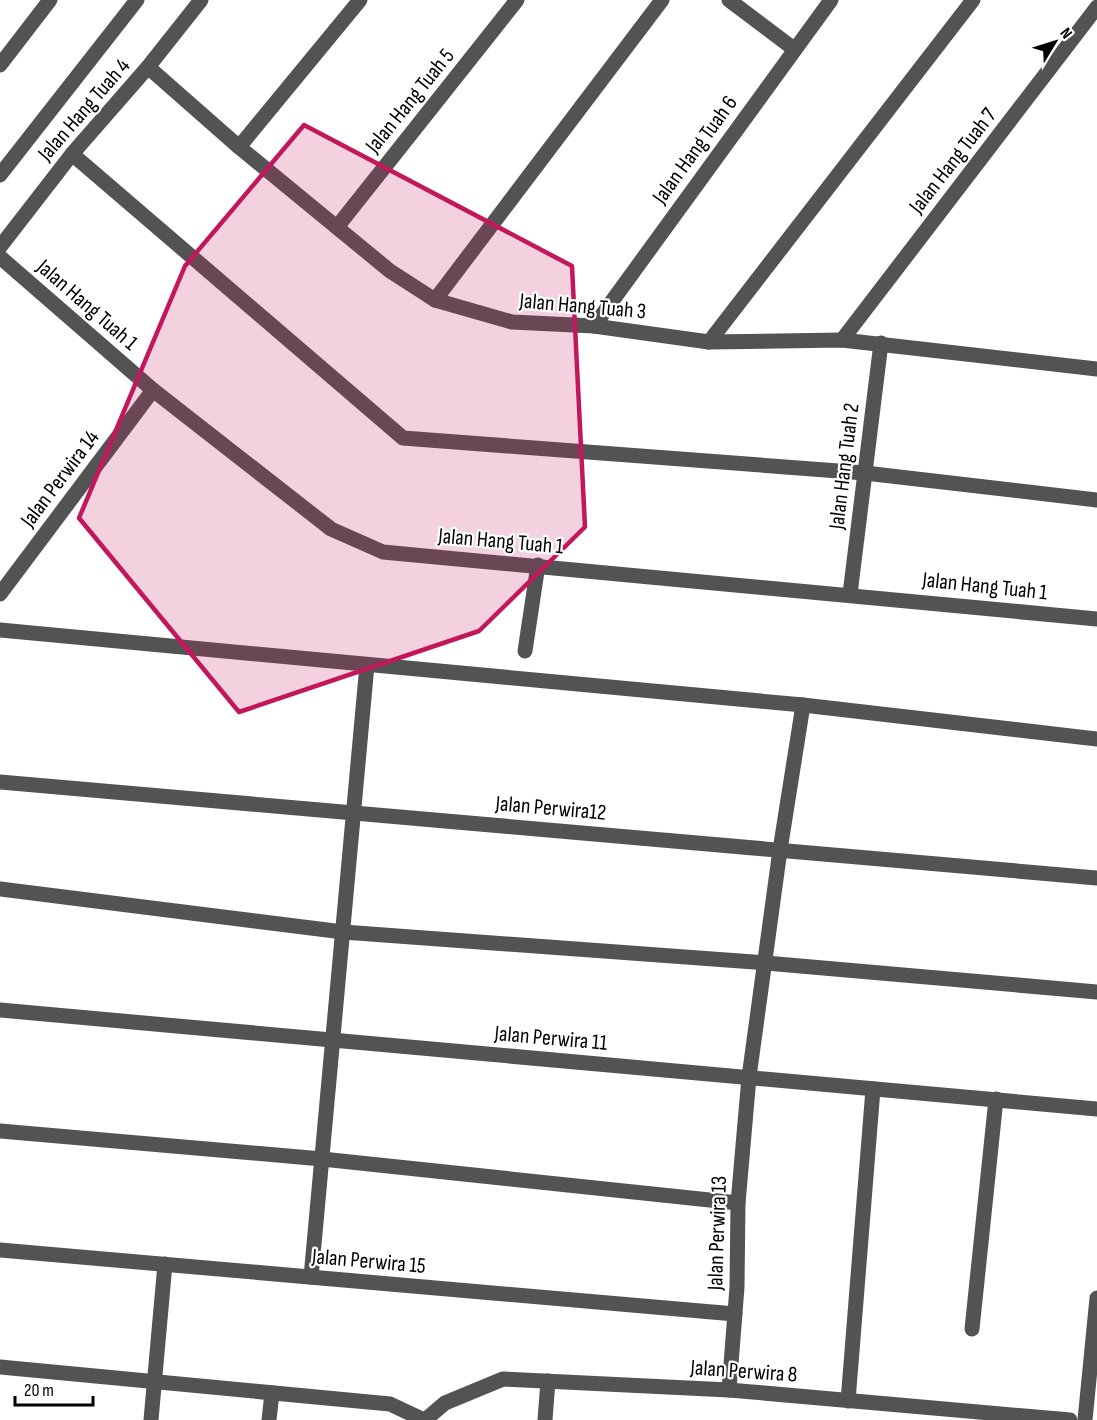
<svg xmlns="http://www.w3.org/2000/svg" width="1097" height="1420" font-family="'Sofia Sans Condensed',sans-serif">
<rect width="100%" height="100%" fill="#fff"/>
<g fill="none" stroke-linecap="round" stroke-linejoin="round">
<g stroke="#535353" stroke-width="15">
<polyline points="729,0 794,49"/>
<polyline points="0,65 50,0"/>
<polyline points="148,67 239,147 390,271 435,300 512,322 594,326 709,342 842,340 1097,369"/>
<polyline points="239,147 360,0"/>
<polyline points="72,154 403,438 865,473 1097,500"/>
<polyline points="0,175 137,0"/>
<polyline points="337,227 517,0"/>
<polyline points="0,247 72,154 148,67 201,0"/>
<polyline points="0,257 153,390 331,529 383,552 1097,619"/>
<polyline points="435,300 662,0"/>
<polyline points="594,326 831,0"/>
<polyline points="842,340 1097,7"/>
<polyline points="709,342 973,0"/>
<polyline points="0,594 153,390"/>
<polyline points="850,594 881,343"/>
<polyline points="0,630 803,705 1097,739"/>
<polyline points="525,651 538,565"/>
<polyline points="0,782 1097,878"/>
<polyline points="0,889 343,932 766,963 1097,992"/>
<polyline points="0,1010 1097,1109"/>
<polyline points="0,1131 322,1159 738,1203"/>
<polyline points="0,1250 735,1314"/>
<polyline points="311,1277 367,665"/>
<polyline points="972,1329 996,1099"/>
<polyline points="0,1367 390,1404 424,1420"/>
<polyline points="729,1390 737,1287 738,1203 749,1077 780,850 803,705"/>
<polyline points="848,1401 873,1089"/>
<polyline points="151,1420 165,1264"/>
<polyline points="269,1420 272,1393"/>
<polyline points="425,1420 445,1403 503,1379 729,1390 1070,1420"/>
<polyline points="545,1420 548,1381"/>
<polyline points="1085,1420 1097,1298"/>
</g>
</g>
<path fill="#c2185b" fill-opacity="0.2" stroke="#c2185b" stroke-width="4.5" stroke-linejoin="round" d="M304,125L572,266L585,527L479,631L239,712L79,518L185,266Z"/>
<g text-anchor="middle" stroke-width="4.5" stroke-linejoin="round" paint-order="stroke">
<g font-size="22" fill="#000" stroke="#fff">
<text transform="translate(409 100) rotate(-51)" y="8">Jalan Hang Tuah 5</text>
<text transform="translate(83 109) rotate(-49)" y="8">Jalan Hang Tuah 4</text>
<text transform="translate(694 149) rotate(-54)" y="8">Jalan Hang Tuah 6</text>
<text transform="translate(952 160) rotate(-52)" y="8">Jalan Hang Tuah 7</text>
<text transform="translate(88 304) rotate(41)" y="8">Jalan Hang Tuah 1</text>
<text transform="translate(583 305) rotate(5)" y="8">Jalan Hang Tuah 3</text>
<text transform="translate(843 466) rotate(-83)" y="8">Jalan Hang Tuah 2</text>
<text transform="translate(59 478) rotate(-53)" y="8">Jalan Perwira 14</text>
<text transform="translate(501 540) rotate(5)" y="8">Jalan Hang Tuah 1</text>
<text transform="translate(985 585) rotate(6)" y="8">Jalan Hang Tuah 1</text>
<text transform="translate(551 807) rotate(5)" y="8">Jalan Perwira12</text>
<text transform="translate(551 1037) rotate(5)" y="8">Jalan Perwira 11</text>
<text transform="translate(716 1233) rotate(-88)" y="8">Jalan Perwira 13</text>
<text transform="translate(369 1260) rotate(5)" y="8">Jalan Perwira 15</text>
<text transform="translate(744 1370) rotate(4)" y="8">Jalan Perwira 8</text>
</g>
</g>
<g transform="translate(1055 42) rotate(52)" stroke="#ffffff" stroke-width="4.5" paint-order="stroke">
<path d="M0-4.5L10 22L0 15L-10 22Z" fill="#000000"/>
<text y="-9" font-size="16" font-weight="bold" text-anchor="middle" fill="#000000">N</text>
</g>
<path d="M15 1396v9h78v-9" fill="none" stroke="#000000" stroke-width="3"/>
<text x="24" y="1396" font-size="18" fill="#000000" stroke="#ffffff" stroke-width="4.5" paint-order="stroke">20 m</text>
</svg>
